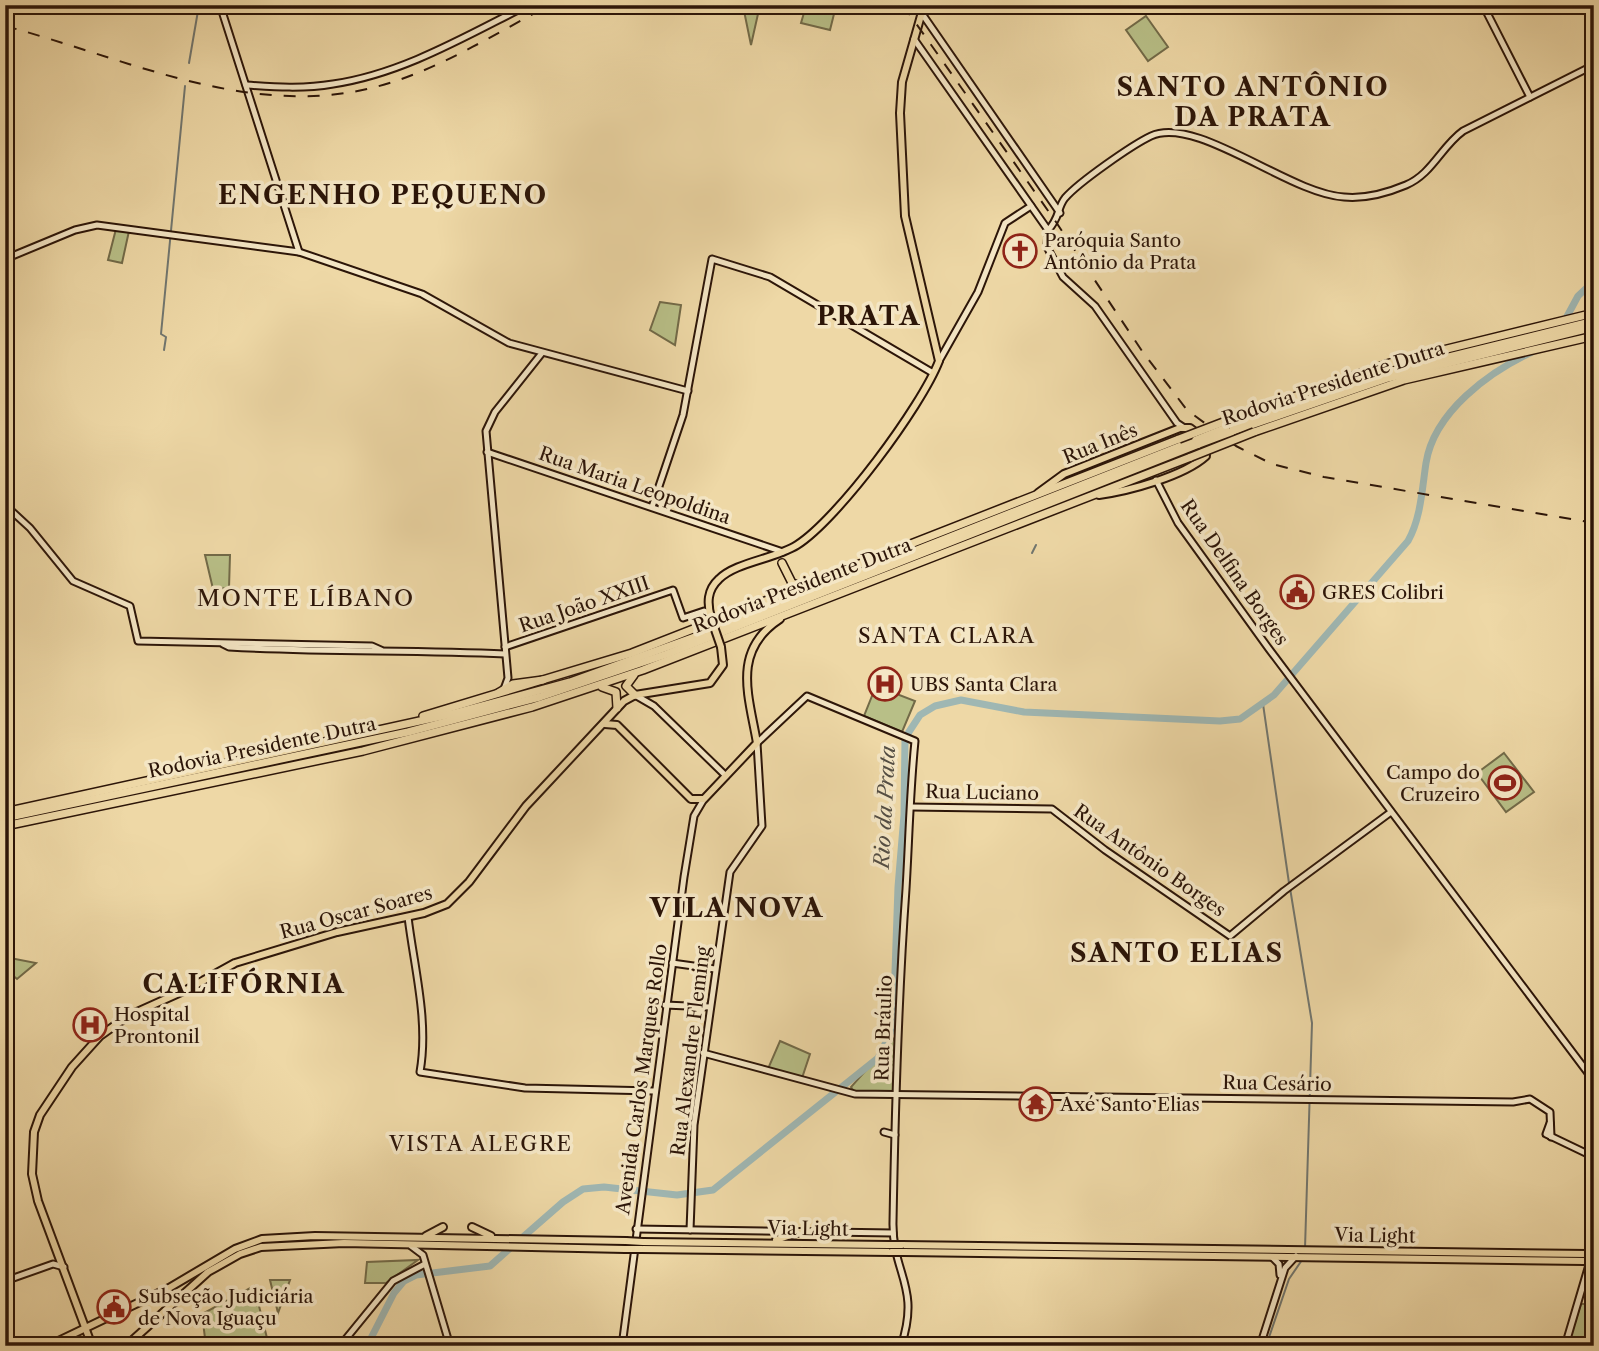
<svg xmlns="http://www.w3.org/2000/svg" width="1599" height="1351" font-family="'Libre Caslon Text',serif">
<rect width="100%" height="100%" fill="#eed8a6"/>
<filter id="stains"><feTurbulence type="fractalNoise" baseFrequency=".00286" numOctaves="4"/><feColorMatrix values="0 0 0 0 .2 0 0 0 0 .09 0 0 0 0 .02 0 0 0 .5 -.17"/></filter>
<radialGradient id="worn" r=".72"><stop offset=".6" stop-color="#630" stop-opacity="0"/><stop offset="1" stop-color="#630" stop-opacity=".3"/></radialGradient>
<g fill="#b8bf87" stroke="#726a48" stroke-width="2">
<polygon points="760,5 751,45 743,6"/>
<polygon points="806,6 834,14 830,30 801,23"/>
<polygon points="1146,16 1168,47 1148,61 1126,30"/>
<polygon points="116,229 129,231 122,263 108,260"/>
<polygon points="660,302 681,305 675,345 650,330"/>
<polygon points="205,555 230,555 229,588 213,589"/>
<polygon points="876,686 915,701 902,732 864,716"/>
<polygon points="1504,753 1534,792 1506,812 1477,773"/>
<polygon points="5,957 36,963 17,979 5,969"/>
<polygon points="897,1035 894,1091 855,1093 851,1087"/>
<polygon points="780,1041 810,1054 801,1081 767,1071"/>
<polygon points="418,1260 386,1283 365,1283 367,1262"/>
<polygon points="270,1280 290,1280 278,1313"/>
<polygon points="254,1286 269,1346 206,1346 202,1314"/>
<polygon points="1581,1304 1594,1304 1594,1346 1574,1346 1575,1343 1569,1341"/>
</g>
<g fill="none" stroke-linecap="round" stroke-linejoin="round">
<g stroke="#71766f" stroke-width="2">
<polyline points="189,63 199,5"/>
<polyline points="164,350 166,337 161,334 185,86"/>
<polyline points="1032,553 1036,545"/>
<polyline points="1263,704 1289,883"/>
<polyline points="1290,888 1312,1023 1305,1248"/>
<polyline points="96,1343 119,1344"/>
<polyline points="1266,1346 1289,1279 1302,1260"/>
</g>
<g stroke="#9fb7b3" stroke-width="7">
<polyline points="1564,322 1578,296 1594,281"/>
<path d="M367,1346L394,1293L404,1281L416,1275L490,1266L563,1202L583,1189L604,1187L677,1195L713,1190L878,1058L893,1028L898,887L904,815L905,738L920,715L935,706L961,700L1024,712L1220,721L1240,719L1274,695L1408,541C1421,518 1422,489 1426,463C1434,412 1489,372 1532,352"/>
</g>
<defs>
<g id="secondary">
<polyline points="220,5 299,252"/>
<polyline points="916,5 1060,213"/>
<polyline points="1483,5 1530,97"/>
<polyline points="914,39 1048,230 1047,247 1063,277 1095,306 1177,423 1183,427"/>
<path d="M246,85C275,87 304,89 333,84C402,74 466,36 528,5"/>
<path d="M1048,230C1060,218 1057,208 1065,198C1079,182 1132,145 1151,136C1197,115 1289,194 1344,197C1365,199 1387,193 1406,185C1432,174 1441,147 1463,131L1594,65"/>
<polyline points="5,259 75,230 97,225 299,252 422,294 509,343 688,391"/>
<polyline points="939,361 978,292 1005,223 1031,206"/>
<polyline points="487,452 783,552"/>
<polyline points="1156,480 1178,523 1269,649 1594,1081"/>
<polyline points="5,505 30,528 73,581 130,606 138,641 372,646 381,650"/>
<polyline points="652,507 683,415 712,259 770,277 933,373"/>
<path d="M223,644L229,647C321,652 413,650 505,654"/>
<polyline points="505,647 673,590 683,618 704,611 710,614"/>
<polyline points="504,689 508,678 486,431 495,412 542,353"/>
<polyline points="635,695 654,706 726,776"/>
<polyline points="911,807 1052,809 1105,850 1230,936 1284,891 1391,812"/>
<path d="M408,917C414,967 429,1021 420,1072L525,1088L654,1091"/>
<polyline points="672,963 715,969"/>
<polyline points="665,1005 710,1007"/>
<polyline points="703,1053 855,1094 1513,1102 1530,1099 1550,1112 1551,1137"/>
<polyline points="1550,1123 1546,1134 1594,1157"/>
<polyline points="884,1132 895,1135"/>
<polyline points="636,1229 893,1233"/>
<path d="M690,1230L694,1125L730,872L762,826L757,743L807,696L915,741C910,790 909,840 906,889C898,1000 895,1111 893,1222C892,1274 921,1286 901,1346"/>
<polyline points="411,1246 423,1255 450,1346"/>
<polyline points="1272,1257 1279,1264 1280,1275"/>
<polyline points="5,1281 53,1264 64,1267"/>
<polyline points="340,1346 393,1281 425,1264"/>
<polyline points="622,1346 684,877 694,816 704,799"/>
<polyline points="1260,1346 1285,1268 1296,1256"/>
<polyline points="1565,1346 1591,1258"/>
</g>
<g id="primary">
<polyline points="1038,493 1064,474 1180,428 1190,428 1198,434"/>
<path d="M1099,495C1129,491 1184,476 1206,456L1205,447"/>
<path d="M711,618C707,603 707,590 719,579C736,562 775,559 797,545C838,519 921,407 939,361L905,216L900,113L902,82L924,5"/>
<path d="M605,724L617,725L691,799H704L757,743C749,696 731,651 780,619"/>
<polyline points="472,1227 491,1236"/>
<polyline points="426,1236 443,1227"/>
<polyline points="776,1240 800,1232"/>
<polyline points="643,1242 889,1245"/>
<polyline points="902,1245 1587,1254"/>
<polyline points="642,1249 891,1252"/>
<polyline points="904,1252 1584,1261"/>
<polyline points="48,1346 169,1288 235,1249 262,1239 315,1236 626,1241"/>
<polyline points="92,1346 38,1201 32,1174 34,1132 40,1115 72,1067 100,1036 128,1016 188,989 235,963 337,932 424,913 447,904 469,882 526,806 624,701 635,695 710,683 723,665 721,647"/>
<polyline points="126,1346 208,1272 240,1254 261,1247 344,1243 625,1249"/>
</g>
<g id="highway">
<polyline points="1234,418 1390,363 1594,313"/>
<polyline points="1226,428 1384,373 1594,321"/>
<polyline points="1231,432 1388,378 1594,327"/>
<polyline points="1254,432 1404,380 1594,336"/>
<polyline points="782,563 792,583 803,587"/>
<polyline points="634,675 626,686 635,695"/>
<polyline points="602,687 616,692 617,708"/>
<polyline points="498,693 513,684 543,680"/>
<polyline points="423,716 632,653 1179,439"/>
<polyline points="5,812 456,713 570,682 714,630 1196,440"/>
<polyline points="5,818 408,732 540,697 667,654 1199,444"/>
<polyline points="5,826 363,751 532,707 643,670 1191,457"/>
</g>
</defs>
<use href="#secondary" stroke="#2c1508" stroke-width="9"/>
<use href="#primary" stroke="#2c1508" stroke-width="10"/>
<use href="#highway" stroke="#2c1508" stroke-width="10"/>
<use href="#secondary" stroke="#f4e6c5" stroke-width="5"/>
<use href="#primary" stroke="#eed8a6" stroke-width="6"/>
<use href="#highway" stroke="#eed8a6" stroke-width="7"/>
<g stroke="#2c1508" stroke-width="2" stroke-dasharray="12 12" stroke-linecap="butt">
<polyline points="903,5 1056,222 1142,351 1187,410 1236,446 1272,464 1324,477 1594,523"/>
<path d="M5,26C122,57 244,117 367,89C431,75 492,35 550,5"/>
</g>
<defs>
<g id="primary-bridge">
<polyline points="711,618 721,647"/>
<polyline points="626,1241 643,1242"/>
<polyline points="889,1245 902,1245"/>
<polyline points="625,1249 642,1249"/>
<polyline points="891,1252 904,1252"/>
<polyline points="1587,1254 1594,1254"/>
<polyline points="1584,1261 1594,1262"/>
</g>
<g id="highway-bridge">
<polyline points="1179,439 1234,418"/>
<polyline points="1196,440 1226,428"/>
<polyline points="1199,444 1231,432"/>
<polyline points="1191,457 1254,432"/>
</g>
</defs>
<use href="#primary-bridge" stroke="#2c1508" stroke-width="10" stroke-linecap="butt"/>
<use href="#highway-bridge" stroke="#2c1508" stroke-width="10" stroke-linecap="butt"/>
<use href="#primary-bridge" stroke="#eed8a6" stroke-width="6"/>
<use href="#highway-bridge" stroke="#eed8a6" stroke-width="7"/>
</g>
<defs>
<symbol id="church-ring" viewBox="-11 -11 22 22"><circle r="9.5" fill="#f4e6c5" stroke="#8f2418" stroke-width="1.5"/><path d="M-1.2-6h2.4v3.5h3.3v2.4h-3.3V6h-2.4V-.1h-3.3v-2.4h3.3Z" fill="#8f2418"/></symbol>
<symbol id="civic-ring" viewBox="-11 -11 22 22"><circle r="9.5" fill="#f4e6c5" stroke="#8f2418" stroke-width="1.5"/><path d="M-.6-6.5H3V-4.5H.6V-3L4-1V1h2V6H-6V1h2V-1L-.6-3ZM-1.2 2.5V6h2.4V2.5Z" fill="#8f2418"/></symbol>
<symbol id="hospital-ring" viewBox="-11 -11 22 22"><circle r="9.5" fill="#f4e6c5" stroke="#8f2418" stroke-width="1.5"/><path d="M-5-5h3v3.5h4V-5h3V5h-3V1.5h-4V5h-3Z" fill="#8f2418"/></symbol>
<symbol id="stadium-ring" viewBox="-11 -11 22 22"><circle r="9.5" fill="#f4e6c5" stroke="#8f2418" stroke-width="1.5"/><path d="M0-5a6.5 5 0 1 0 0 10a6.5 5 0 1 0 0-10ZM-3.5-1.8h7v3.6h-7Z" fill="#8f2418"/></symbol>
<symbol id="temple-ring" viewBox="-11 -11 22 22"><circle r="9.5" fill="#f4e6c5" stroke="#8f2418" stroke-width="1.5"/><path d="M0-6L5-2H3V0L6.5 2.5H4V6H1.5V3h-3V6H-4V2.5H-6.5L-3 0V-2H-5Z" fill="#8f2418"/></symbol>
</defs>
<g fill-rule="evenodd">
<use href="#church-ring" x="1001" y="232" width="38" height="38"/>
<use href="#civic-ring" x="1278" y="573" width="38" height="38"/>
<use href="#hospital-ring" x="866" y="665" width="38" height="38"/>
<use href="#stadium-ring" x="1486" y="764" width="38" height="38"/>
<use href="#hospital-ring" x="71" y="1006" width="38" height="38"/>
<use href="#temple-ring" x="1017" y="1085" width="38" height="38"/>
<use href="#civic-ring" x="95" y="1288" width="38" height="38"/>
</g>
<g text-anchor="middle" stroke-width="7" stroke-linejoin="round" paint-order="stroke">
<g font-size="19" fill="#2c1508" stroke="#f4e6c5" text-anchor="start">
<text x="1044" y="247">Paróquia Santo<tspan x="1044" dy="22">Antônio da Prata</tspan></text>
<text x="1322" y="599">GRES Colibri</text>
<text x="910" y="691">UBS Santa Clara</text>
<text x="1480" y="779" text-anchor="end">Campo do<tspan x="1480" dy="22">Cruzeiro</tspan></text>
<text x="114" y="1021">Hospital<tspan x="114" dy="22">Prontonil</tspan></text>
<text x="1060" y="1111">Axé Santo Elias</text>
<text x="138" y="1303">Subseção Judiciária<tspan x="138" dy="22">de Nova Iguaçu</tspan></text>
</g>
<g font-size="19" fill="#2c1508" stroke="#f4e6c5">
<text transform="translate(1333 383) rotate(-18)" y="7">Rodovia Presidente Dutra</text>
<text transform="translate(1100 443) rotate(-22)" y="7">Rua Inês</text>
<text transform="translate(635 485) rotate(19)" y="7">Rua Maria Leopoldina</text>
<text transform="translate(1235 572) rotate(55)" y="7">Rua Delfina Borges</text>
<text transform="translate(802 585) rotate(-21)" y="7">Rodovia Presidente Dutra</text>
<text transform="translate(584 604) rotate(-19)" y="7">Rua João XXIII</text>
<text transform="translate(262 747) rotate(-12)" y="7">Rodovia Presidente Dutra</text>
<text transform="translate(982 792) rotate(1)" y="7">Rua Luciano</text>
<text transform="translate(1150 860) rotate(35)" y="7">Rua Antônio Borges</text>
<text transform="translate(356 912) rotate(-15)" y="7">Rua Oscar Soares</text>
<text transform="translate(883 1028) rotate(-88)" y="7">Rua Bráulio</text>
<text transform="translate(690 1051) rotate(-83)" y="7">Rua Alexandre Fleming</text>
<text transform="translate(641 1079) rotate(-82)" y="7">Avenida Carlos Marques Rollo</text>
<text transform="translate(1277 1083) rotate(1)" y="7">Rua Cesário</text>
<text transform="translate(808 1228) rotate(1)" y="7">Via Light</text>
<text transform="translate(1375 1235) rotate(1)" y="7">Via Light</text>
</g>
<g font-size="21" letter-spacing="2" fill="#2c1508" stroke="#f4e6c5">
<text x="947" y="643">SANTA CLARA</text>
<text x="481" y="1151">VISTA ALEGRE</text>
</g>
<g font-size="21" font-style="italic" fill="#544e44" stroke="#f4e6c5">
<text transform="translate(885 807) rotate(-87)" y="7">Rio da Prata</text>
</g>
<g font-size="23" letter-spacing="2" fill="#2c1508" stroke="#f4e6c5">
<text x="306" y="606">MONTE LÍBANO</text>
</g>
<g font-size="26" font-weight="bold" letter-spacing="2" fill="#2c1508" stroke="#f4e6c5">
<text x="1253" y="96">SANTO ANTÔNIO<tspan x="1253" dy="30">DA PRATA</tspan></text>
<text x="383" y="204">ENGENHO PEQUENO</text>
<text x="869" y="325">PRATA</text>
<text x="737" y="917">VILA NOVA</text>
<text x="1177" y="962">SANTO ELIAS</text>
<text x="244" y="993">CALIFÓRNIA</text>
</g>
</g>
<rect width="1599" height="1351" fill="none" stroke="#eed8a6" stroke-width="28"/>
<rect x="7" y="7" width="1585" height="1337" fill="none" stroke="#2c1508" stroke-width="3.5"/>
<rect x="14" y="14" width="1571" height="1323" fill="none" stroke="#2c1508" stroke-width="2"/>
<rect width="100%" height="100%" filter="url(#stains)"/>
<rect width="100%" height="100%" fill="url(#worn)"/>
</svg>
